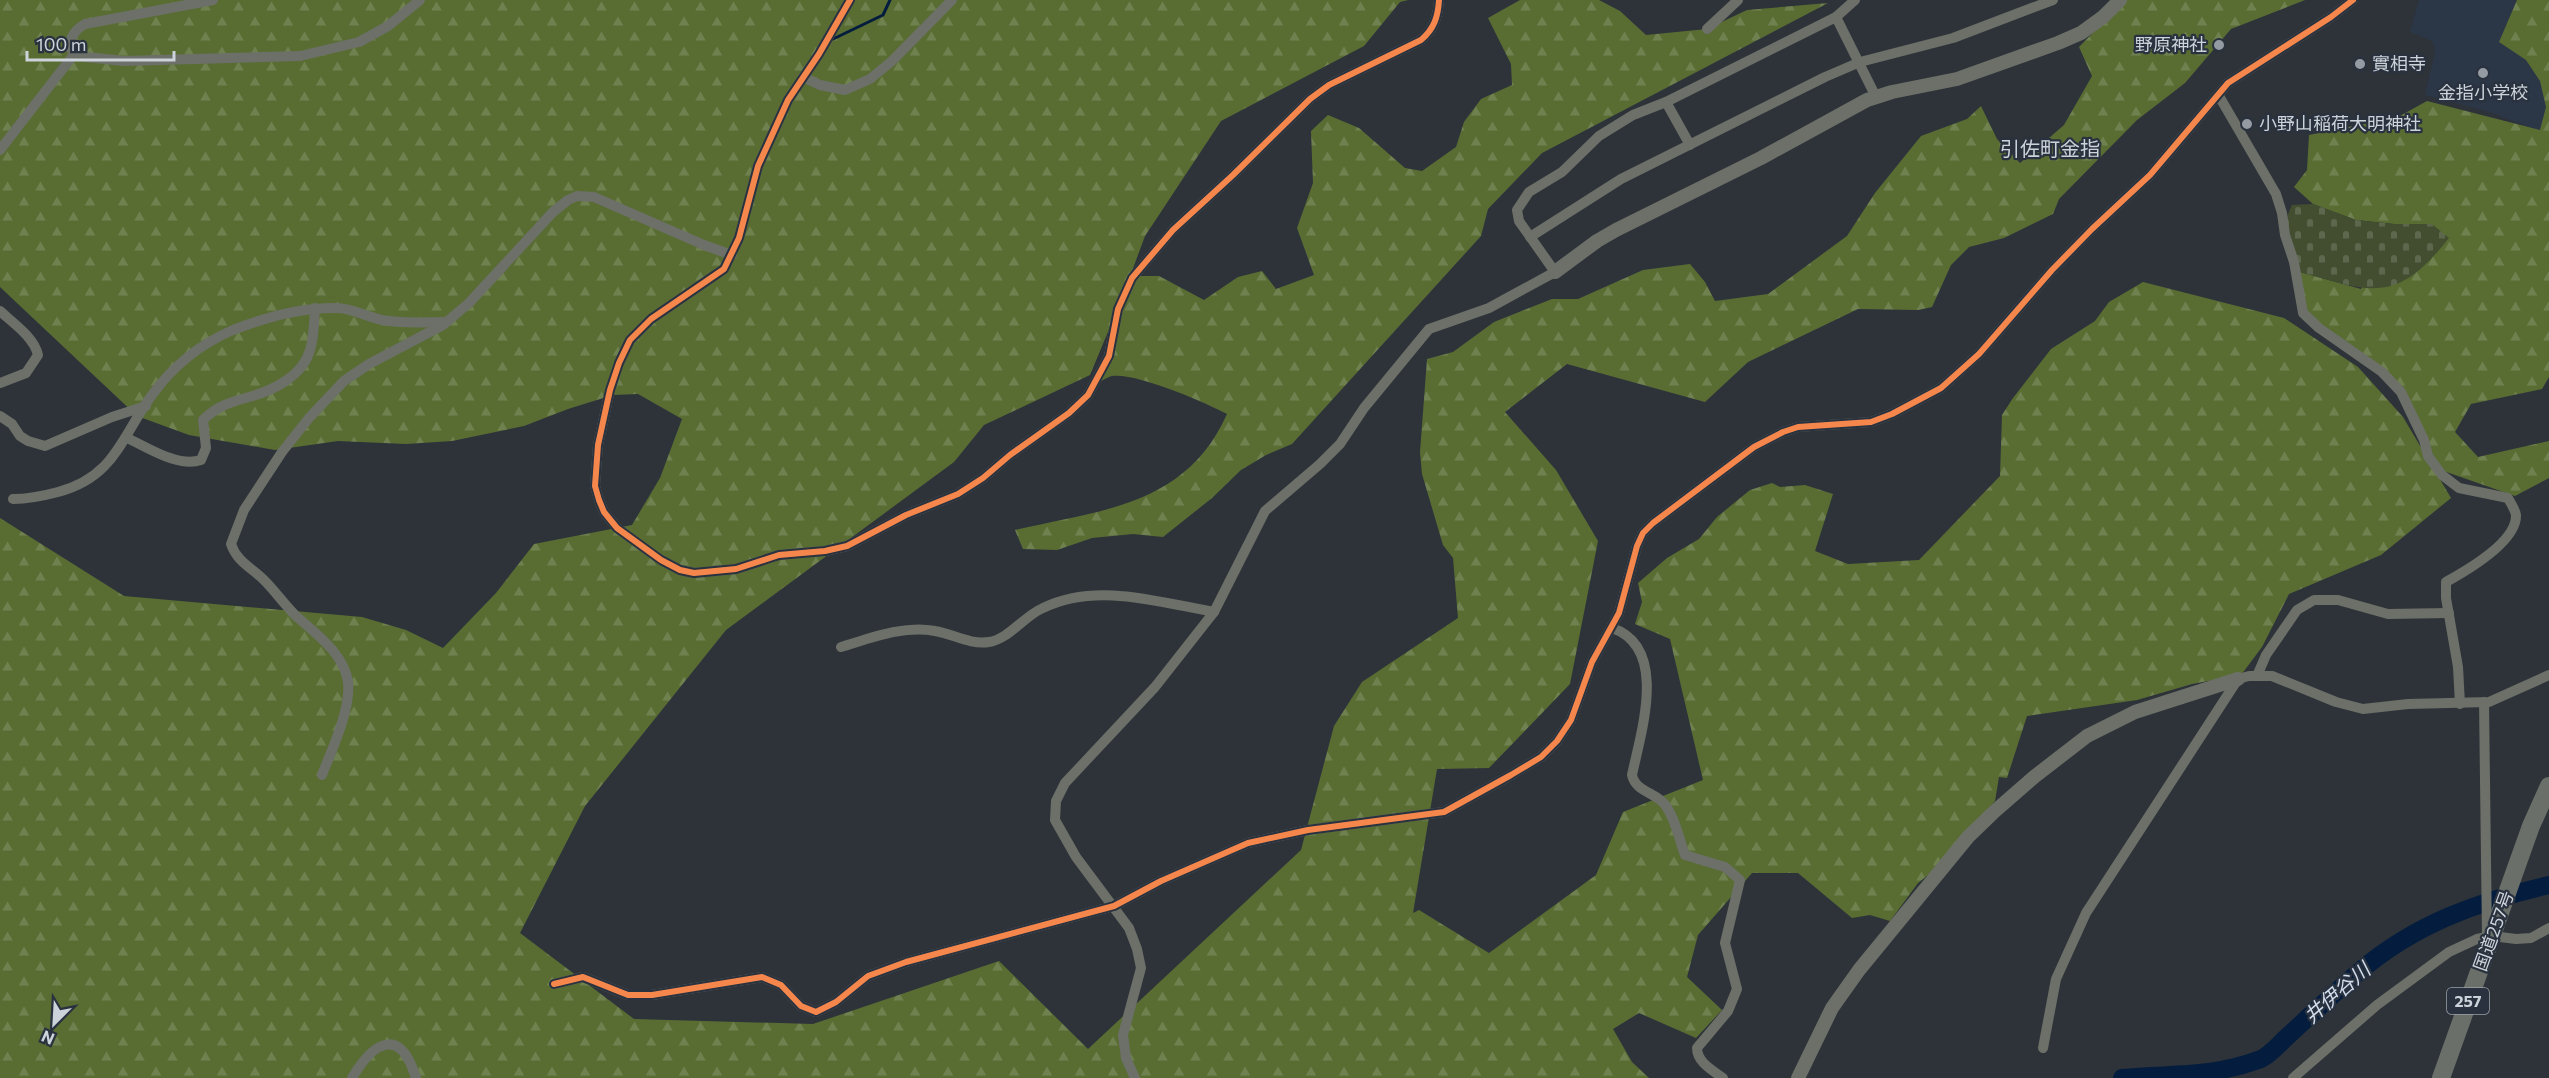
<svg xmlns="http://www.w3.org/2000/svg" width="2549" height="1078" font-family="Commissioner,'Noto Sans JP',sans-serif">
<defs>
<pattern id="forest-firs" width="22" height="20" patternUnits="userSpaceOnUse" patternTransform="scale(1.5)"><rect width="22" height="20" fill="#596d33"/><path d="M5 1l3.5 6h-7zM16 11l3.5 6h-7z" fill="#708150"/></pattern>
<pattern id="cemetery-stones" width="16" height="16" patternUnits="userSpaceOnUse" patternTransform="scale(1.5)"><rect width="16" height="16" fill="#424e2f"/><path d="M2 7V4a2 2 0 0 1 4 0v3zM10 15v-3a2 2 0 0 1 4 0v3z" fill="#5c674d"/></pattern>
</defs>
<rect width="100%" height="100%" fill="#2e3339"/>
<polygon fill="#2b3646" points="2419,0 2517,0 2500,42 2532,64 2543,89 2547,114 2540,131 2489,112 2425,95 2435,51 2432,41 2410,32"/>
<g fill="url(#forest-firs)">
<path d="M0,0H1408L1400,2L1364,46L1221,121L1145,236L1122,298L1139,276H1159L1204,300L1238,277L1262,271L1276,289L1314,275L1297,228L1313,183L1311,131L1328,115L1359,128L1405,168L1422,171L1456,147L1464,122L1481,99L1512,85L1511,64L1488,18L1520,0H1599L1620,11L1646,35L1707,29L1747,10L1828,3L1542,153L1488,209L1481,236L1292,444L1266,455L1241,470L1212,498L1163,537L1133,534L1092,538L1057,550L1023,549L1015,530C1101,510 1186,506 1227,414C1205,402 1135,372 1112,376C1107,377 1100,382 1095,384L1120,303L1090,375L984,425L954,462L726,630L585,806L520,933L634,1019L813,1024L999,961L1088,1049L1301,850L1334,726L1362,682L1458,618L1453,558L1443,545L1422,474L1420,452L1427,359L1453,352L1494,322L1552,299H1578L1643,270L1690,264L1705,282L1715,301L1768,294L1847,236L1875,193L1921,136L1967,119L1981,106L1997,139L2020,163L2064,125L2092,76L2079,47L2125,0H2305L2231,29L2185,83L2137,120L2059,199L2053,214L2004,238L1969,247L1951,265L1932,307L1918,310L1858,309L1748,362L1705,402L1567,364L1505,412L1556,470L1598,541L1570,684L1489,768L1437,769L1413,913L1419,910L1489,953L1596,875L1623,812L1703,780L1670,639L1635,624L1642,602L1638,583L1667,558L1699,539L1717,517L1750,490L1772,483L1780,487L1805,485L1833,494L1815,551L1848,564L1919,560L2000,476L2002,415L2013,398L2051,349L2095,321L2109,302L2143,282L2284,318L2358,367L2403,417L2451,498L2381,555L2289,594L2262,647L2241,675L2192,684L2137,700L2027,716L2007,778L1999,777L1995,801L1971,828L1952,856L1918,883L1890,921L1870,915L1852,918L1798,873H1752L1698,935L1687,977L1722,1010L1696,1038L1639,1013L1613,1029L1632,1062L1649,1078H0V518L124,596L362,617L406,630L443,648L496,593L534,544L632,525L660,478L682,419L638,394L613,395L568,409L524,426L452,441L406,444L338,441L275,450L189,435L137,416L0,287Z"/>
<polygon points="2517,0 2549,0 2549,377 2542,389 2471,404 2455,432 2478,457 2549,441 2549,478 2515,496 2438,469 2394,385 2303,313 2300,272 2361,289 2394,224 2356,220 2313,204 2294,187 2307,170 2309,135 2398,117 2427,101 2540,130 2546,107 2540,81 2526,60 2499,42"/>
</g>
<path fill="url(#cemetery-stones)" d="M2313,204L2356,220L2394,224H2432L2449,238C2397,304 2373,293 2300,272L2285,221L2292,205Z"/>
<g fill="none" stroke-linecap="round" stroke-linejoin="round">
<polyline stroke="#041d3e" stroke-width="3" points="831,40 883,15 890,0"/>
<path stroke="#041d3e" stroke-width="18" d="M2122,1078C2174,1073 2210,1078 2261,1059C2271,1054 2280,1043 2289,1035C2312,1014 2335,992 2360,971C2415,924 2479,901 2549,885"/>
<g stroke="#6c7068" stroke-width="10">
<path d="M213,0L85,24C76,29 68,38 71,49L86,57L124,61L300,56L359,42L388,26L420,0"/>
<path d="M850,0L819,54L788,100L758,166L739,238L724,269L651,319L630,340L619,363L610,390L598,445L595,486L599,500L604,512L617,528L661,560L680,570L694,573L736,569L779,555L825,551L847,546L906,515L958,494L983,478L1010,455L1069,413L1088,395L1109,356L1118,309L1132,278L1173,230L1233,175L1310,99L1329,85L1421,40C1434,29 1438,17 1439,0"/>
<polyline points="1836,17 1876,97"/>
<polyline points="1707,29 1738,0"/>
<polyline points="803,77 820,85 845,90 870,79 892,61 952,0"/>
<path d="M2219,96L2276,194L2282,213L2285,235L2294,262L2303,313L2319,328L2382,372L2401,392L2424,440L2428,456L2442,475L2459,488L2508,498C2511,504 2515,509 2516,515C2517,542 2466,571 2446,582V598L2458,667L2460,704"/>
<polyline points="1666,102 1690,145"/>
<polyline points="0,150 75,53"/>
<polyline points="1530,237 1621,179 1825,77 1860,62 1953,38 2053,0"/>
<path d="M0,311C13,323 34,337 38,355L26,373L0,383"/>
<polyline points="0,416 12,424 20,436 28,441 45,446 112,417 146,406"/>
<path d="M127,438C147,447 178,468 201,460L206,448L203,420C217,406 231,402 249,397C272,391 303,376 310,350C314,338 314,322 315,308"/>
<path d="M13,499C29,499 43,496 58,492C115,477 121,437 152,395C173,366 200,344 233,330C266,317 302,307 338,308C354,309 367,317 382,320C403,324 425,322 446,322"/>
<path d="M1612,628C1669,647 1641,732 1632,775C1636,793 1657,792 1666,806C1676,820 1679,839 1685,855L1725,867L1740,880L1725,943L1737,989L1728,1011L1697,1048C1697,1062 1712,1070 1723,1078"/>
<path d="M841,647C871,638 904,625 935,631C953,634 970,645 989,642C1009,639 1024,616 1043,608C1096,582 1158,602 1214,612"/>
<polyline points="2257,676 2266,655 2297,610 2314,600 2338,600 2388,614 2449,613"/>
<polyline points="2484,702 2487,937"/>
<path d="M322,775C332,749 351,710 348,682C344,653 315,633 295,615C284,604 275,591 264,580C252,568 237,562 231,544L244,510L282,452L309,418L344,381L369,364L443,325L469,303L553,212L568,200L577,196L594,197L704,245L732,255"/>
<polyline points="554,984 583,977 628,995 652,995 762,977 781,985 801,1006 816,1012 836,1002 868,976 906,962 1114,906 1161,881 1248,843 1308,830 1444,812 1511,775 1541,757 1557,741 1571,720 1592,662 1619,613 1637,546 1643,533 1653,523 1754,447 1783,432 1798,427 1871,422 1892,414 1941,388 1979,354 2052,270 2092,229 2150,175 2228,83 2331,17 2353,0"/>
<polyline points="2043,1048 2056,979 2086,913 2238,679 2249,676 2272,676 2336,702 2363,709 2408,704 2489,702 2549,675"/>
<path d="M352,1078C374,1041 400,1026 416,1078"/>
<polyline points="1135,1078 1126,1058 1123,1035 1141,968 1137,949 1129,928 1076,857 1055,820 1056,801 1065,783 1155,687 1214,612 1265,511 1320,464 1340,444 1364,408 1429,329 1489,308 1555,272 1519,221 1517,210 1529,192 1562,172 1599,136 1633,115 1666,102 1836,17 1855,0"/>
<polyline points="2293,1078 2377,1005 2449,952 2477,939 2492,936 2516,939 2531,938 2549,928"/>
</g>
<g stroke="#6c7068" stroke-width="14">
<polyline points="1555,272 1597,241 1616,230 1761,158 1867,100 1892,92 1957,79 2058,43 2081,33 2103,17 2120,0"/>
<polyline points="1798,1078 1832,1008 1859,970 1968,837 1995,811 2034,777 2087,736 2135,712 2238,679"/>
</g>
<polyline stroke="#6a7069" stroke-width="18" points="2441,1078 2531,826 2549,786"/>
<defs>
<g id="cycleway">
<path d="M850,0L819,54L788,100L758,166L739,238L724,269L651,319L630,340L619,363L610,390L598,445L595,486L599,500L604,512L617,528L661,560L680,570L694,573L736,569L779,555L825,551L847,546L906,515L958,494L983,478L1010,455L1069,413L1088,395L1109,356L1118,309L1132,278L1173,230L1233,175L1310,99L1329,85L1421,40C1434,29 1438,17 1439,0"/>
<polyline points="554,984 583,977 628,995 652,995 762,977 781,985 801,1006 816,1012 836,1002 868,976 906,962 1114,906 1161,881 1248,843 1308,830 1444,812 1511,775 1541,757 1557,741 1571,720 1592,662 1619,613 1637,546 1643,533 1653,523 1754,447 1783,432 1798,427 1871,422 1892,414 1941,388 1979,354 2052,270 2092,229 2150,175 2228,83 2331,17 2353,0"/>
</g>
</defs>
<use href="#cycleway" stroke="#29323e" stroke-width="10"/>
<use href="#cycleway" stroke="#f5874c" stroke-width="6"/>
</g>
<g fill="#959ba2" stroke="#29323e" stroke-width="2">
<circle cx="2219" cy="45" r="6"/>
<circle cx="2360" cy="64" r="6"/>
<circle cx="2483" cy="73" r="6"/>
<circle cx="2247" cy="124" r="6"/>
</g>
<g text-anchor="middle" stroke-width="4.5" stroke-linejoin="round" paint-order="stroke">
<rect fill="#29323e" stroke="#9ca3ab" stroke-width="1.5" x="2447" y="988" width="42" height="26" rx="4.5"/>
<g font-size="16" font-weight="bold" fill="#cdd3da">
<text x="2468" y="1007">257</text>
</g>
<g font-size="18" fill="#cdd3da" stroke="#29323e" text-anchor="start">
<text x="2207" y="51" text-anchor="end">野原神社</text>
<text x="2372" y="70">實相寺</text>
<text x="2483" y="99" text-anchor="middle">金指小学校</text>
<text x="2259" y="130">小野山稲荷大明神社</text>
</g>
<g font-size="18" fill="#cdd3da" stroke="#29323e">
<text transform="translate(2494 931) rotate(-70)" y="6">国道257号</text>
</g>
<g font-size="20" fill="#cdd3da" stroke="#29323e">
<text x="2050" y="156">引佐町金指</text>
</g>
<g font-size="20" font-style="italic" fill="#d2deee" stroke="#29323e">
<text transform="translate(2337 993) rotate(-41)" y="7">井伊谷川</text>
</g>
</g>
<g transform="translate(54 1024) rotate(204)" stroke="#29323e" stroke-width="4.5" paint-order="stroke">
<path d="M0-4.5L10 22L0 15L-10 22Z" fill="#cdd3da"/>
<text y="-9" font-size="16" font-weight="bold" text-anchor="middle" fill="#cdd3da">N</text>
</g>
<path d="M27 51v9h147v-9" fill="none" stroke="#cdd3da" stroke-width="3"/>
<text x="36" y="51" font-size="18" fill="#cdd3da" stroke="#29323e" stroke-width="4.5" paint-order="stroke">100 m</text>
</svg>
